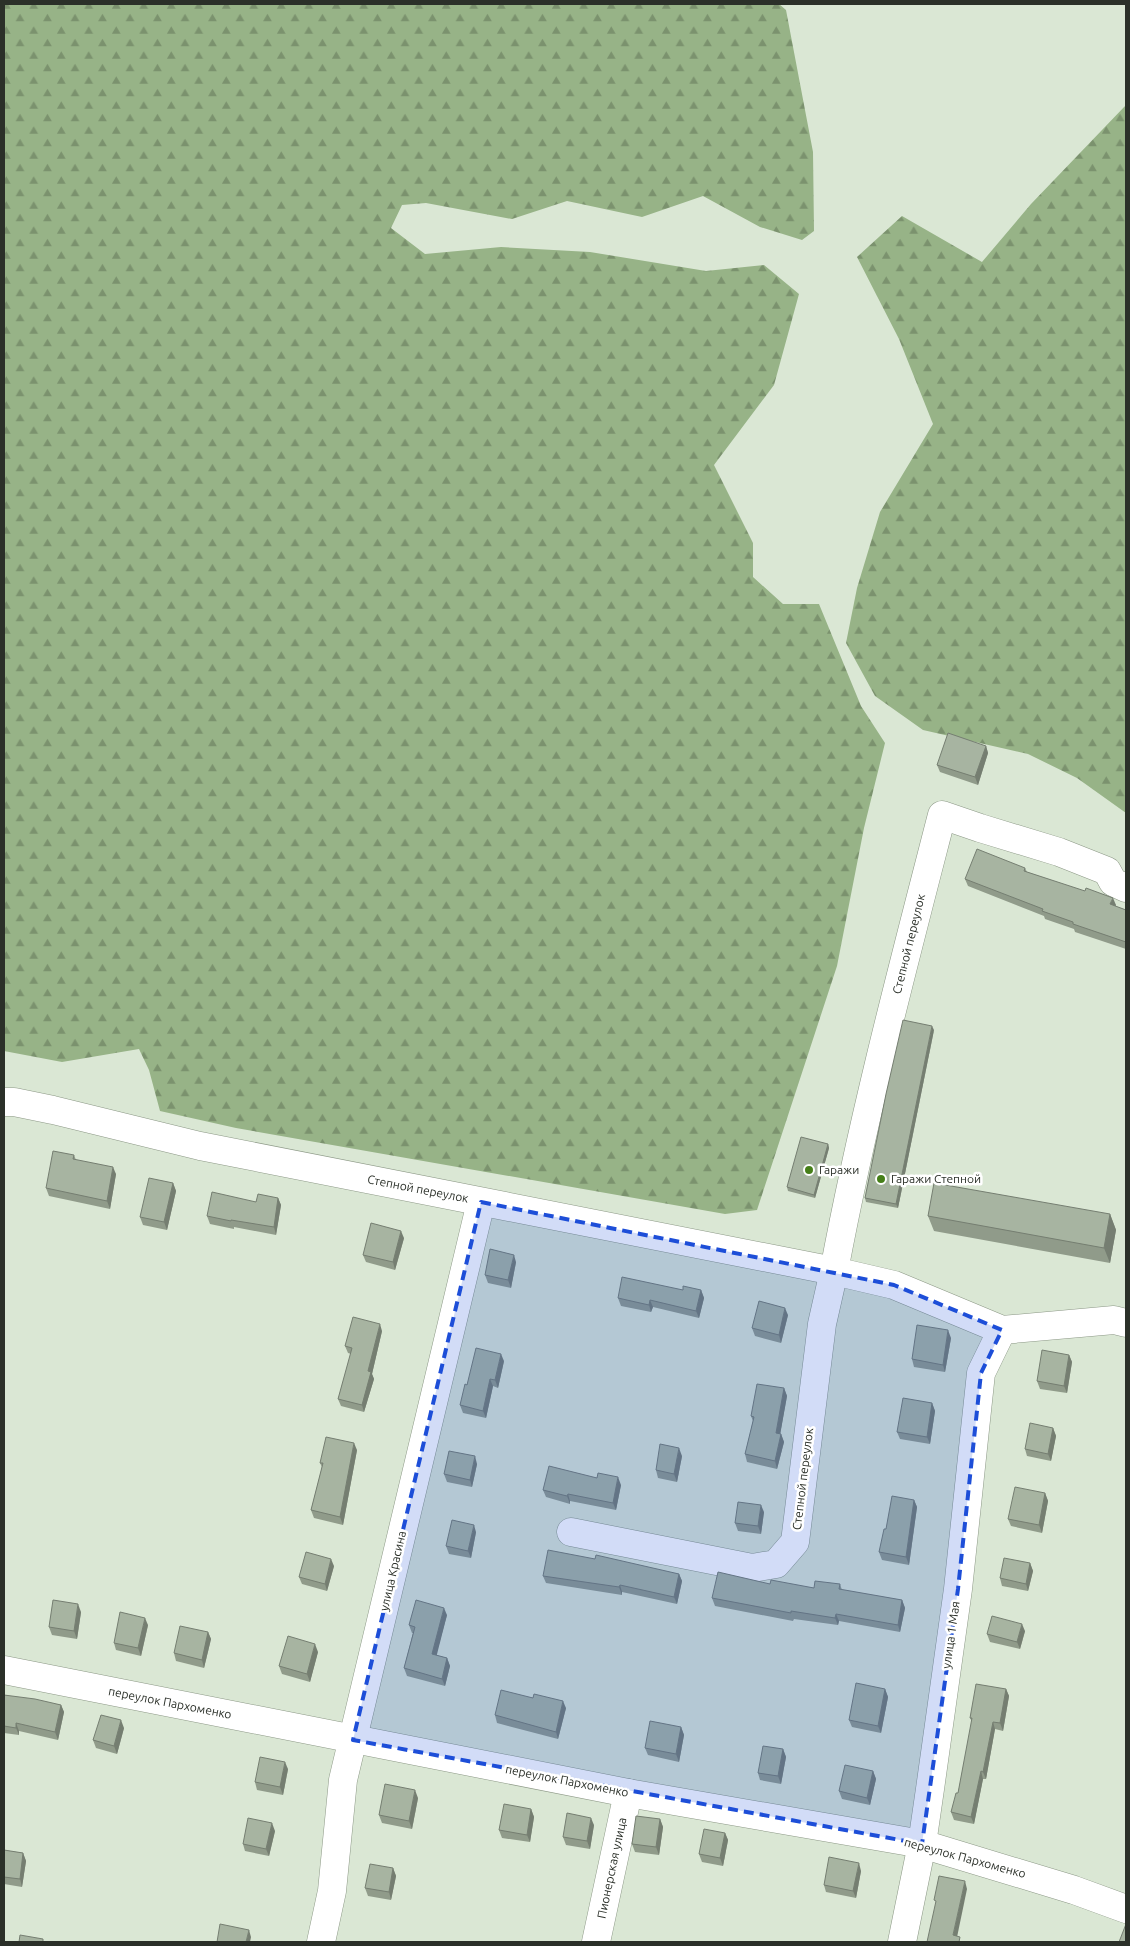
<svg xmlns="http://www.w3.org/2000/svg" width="1130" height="1946" font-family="Ubuntu,sans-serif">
<defs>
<pattern id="forest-firs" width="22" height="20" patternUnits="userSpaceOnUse" patternTransform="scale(1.25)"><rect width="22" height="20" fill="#97b387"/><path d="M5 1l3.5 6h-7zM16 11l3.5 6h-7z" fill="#7b926e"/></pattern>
</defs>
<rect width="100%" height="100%" fill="#dae7d4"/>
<g fill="url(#forest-firs)">
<polygon points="4,4 779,4 786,10 813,152 814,231 802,240 760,227 703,196 642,217 567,201 512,219 426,203 402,205 391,228 425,254 501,247 590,252 706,271 764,265 799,294 774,385 714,465 753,543 753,577 783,604 819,604 861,706 885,743 864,828 837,966 757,1210 725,1214 236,1128 160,1111 149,1070 139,1049 62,1062 4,1051"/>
<polygon points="1126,105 1126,813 1077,778 1028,754 923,730 875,696 846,643 857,588 880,512 933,424 899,339 857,257 902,216 982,262 1031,204"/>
</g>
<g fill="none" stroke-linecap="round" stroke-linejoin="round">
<defs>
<g id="minor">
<path d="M1126,888L1113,882L1107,871L1059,852L980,828L942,815C903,966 863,1117 834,1271L894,1285L1002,1330L1114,1320L1126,1323"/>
<polyline points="4,1102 14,1102 53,1110 200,1146 834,1271 822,1324 795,1542 776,1564 752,1568 571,1532"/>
<polyline points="4,1670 628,1793 922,1844 1074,1890 1126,1909"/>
<polyline points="321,1942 332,1891 343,1780 481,1202"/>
<polyline points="596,1942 628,1793"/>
<polyline points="902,1942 922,1844 930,1789 958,1589 981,1373 1002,1330"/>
</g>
</defs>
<use href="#minor" stroke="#8c9886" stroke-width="29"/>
<use href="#minor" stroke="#fff" stroke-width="28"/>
</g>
<g fill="#909b8a">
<polygon points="986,746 988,753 978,785 940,772 937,765"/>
<polygon points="1025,868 1027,872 1116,905 1115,906 1126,910 1126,949 1075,932 1074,929 1045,919 1044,916 968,886 965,879"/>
<polygon points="934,1030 898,1208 866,1202 865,1198"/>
<polygon points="828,1144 829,1148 815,1198 788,1191 787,1187"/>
<polygon points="74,1155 76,1160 116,1174 110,1209 49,1196 46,1188"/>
<polygon points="173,1183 176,1191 167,1230 143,1225 140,1217"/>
<polygon points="278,1198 281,1205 276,1235 234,1227 234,1229 210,1224 207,1216 256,1202"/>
<polygon points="1110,1214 1116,1230 1110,1263 934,1231 928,1216"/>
<polygon points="404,1238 395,1270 366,1262 363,1255"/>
<polygon points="516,1262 511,1288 488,1283 485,1275"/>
<polygon points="683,1290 701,1290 704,1298 699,1318 653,1307 651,1312 621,1306 618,1298"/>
<polygon points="788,1315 781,1343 755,1336 752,1328"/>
<polygon points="382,1331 372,1374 374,1379 364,1412 341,1406 338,1399 351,1354 348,1353 345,1346"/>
<polygon points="951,1338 945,1372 914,1367 912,1359"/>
<polygon points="1069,1355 1072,1362 1067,1393 1040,1389 1037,1381"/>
<polygon points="504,1361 498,1388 493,1386 486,1418 463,1413 460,1405 467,1385"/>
<polygon points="784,1388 787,1396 780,1434 781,1434 784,1442 777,1469 747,1462 745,1454 753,1421 751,1416"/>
<polygon points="932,1403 935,1411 930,1444 900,1439 897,1432"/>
<polygon points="1053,1428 1056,1436 1051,1461 1027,1456 1025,1449"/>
<polygon points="357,1450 343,1525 314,1518 311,1510 322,1467 320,1463"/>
<polygon points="682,1456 677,1482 658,1478 656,1470"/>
<polygon points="477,1464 472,1487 447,1482 444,1474"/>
<polygon points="621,1485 616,1510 570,1501 570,1504 546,1497 543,1490"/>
<polygon points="1045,1493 1048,1501 1042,1533 1011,1526 1008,1519"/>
<polygon points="914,1500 917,1507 909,1565 882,1560 879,1552"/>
<polygon points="764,1512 761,1534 738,1531 735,1523"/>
<polygon points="476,1532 471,1558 449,1554 446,1546"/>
<polygon points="595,1559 679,1574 682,1581 677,1604 622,1592 622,1595 546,1583 543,1576"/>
<polygon points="1030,1563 1033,1571 1028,1591 1002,1586 1000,1578"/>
<polygon points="334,1566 327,1591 302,1584 299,1577"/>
<polygon points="770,1584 814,1588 840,1584 842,1590 902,1600 905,1608 900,1632 839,1621 838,1625 794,1619 793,1621 715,1606 712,1598"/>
<polygon points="81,1612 77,1639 52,1635 49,1627"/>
<polygon points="447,1615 436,1655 447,1658 450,1666 445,1686 407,1676 404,1668 413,1633 412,1633 409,1625"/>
<polygon points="148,1625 141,1656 116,1650 114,1643"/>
<polygon points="1025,1631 1020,1649 990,1642 987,1634"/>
<polygon points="208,1632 211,1639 204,1668 176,1661 174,1653"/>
<polygon points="318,1652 310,1682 282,1674 279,1666"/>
<polygon points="885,1689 888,1697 881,1733 852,1727 849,1720"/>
<polygon points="1006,1689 1009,1696 1003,1731 995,1729 986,1779 983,1779 974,1824 954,1820 951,1812 958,1793 972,1722 970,1718"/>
<polygon points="4,1695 61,1705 64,1712 58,1740 19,1731 19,1735 4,1733"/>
<polygon points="566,1708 558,1739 497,1723 495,1715"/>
<polygon points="681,1727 684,1735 679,1762 648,1755 645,1748"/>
<polygon points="124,1728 117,1754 96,1748 93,1740"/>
<polygon points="783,1749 786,1757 781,1784 760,1780 758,1773"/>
<polygon points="288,1769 283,1795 257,1790 255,1782"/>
<polygon points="873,1771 876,1779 870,1805 842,1799 839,1791"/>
<polygon points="418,1798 412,1829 382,1823 379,1815"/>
<polygon points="531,1809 534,1817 530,1842 502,1838 499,1830"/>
<polygon points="660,1819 663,1827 659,1855 635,1852 632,1844"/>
<polygon points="594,1825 590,1849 566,1845 563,1837"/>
<polygon points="275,1831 269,1856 245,1851 243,1844"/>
<polygon points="725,1833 728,1840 723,1866 702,1862 699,1854"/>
<polygon points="4,1850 23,1853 26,1861 22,1887 4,1884"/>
<polygon points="393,1868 396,1876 391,1900 368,1896 365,1888"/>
<polygon points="861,1871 856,1898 826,1892 824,1885"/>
</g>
<g fill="#757e71">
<polygon points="986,746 988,753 978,785 975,777"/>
<polygon points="1113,898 1116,905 1113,912 1110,904"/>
<polygon points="932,1026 934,1030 898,1208 896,1204"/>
<polygon points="828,1144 829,1148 815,1198 814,1195"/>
<polygon points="113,1167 116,1174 110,1209 107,1201"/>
<polygon points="173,1183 176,1191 167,1230 164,1222"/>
<polygon points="278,1198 281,1205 276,1235 274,1227"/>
<polygon points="1110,1214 1116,1230 1110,1263 1104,1248"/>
<polygon points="401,1231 404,1238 395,1270 393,1262"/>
<polygon points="514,1255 516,1262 511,1288 508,1280"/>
<polygon points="701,1290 704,1298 699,1318 696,1311"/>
<polygon points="650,1300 653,1307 651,1312 649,1305"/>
<polygon points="785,1308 788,1315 781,1343 779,1335"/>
<polygon points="380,1324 382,1331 372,1374 374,1379 364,1412 362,1405 368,1371"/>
<polygon points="948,1330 951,1338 945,1372 943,1365"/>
<polygon points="501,1354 504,1361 498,1388 495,1380"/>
<polygon points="1069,1355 1072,1362 1067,1393 1064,1386"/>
<polygon points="490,1379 493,1386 486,1418 483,1411"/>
<polygon points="784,1388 787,1396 779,1441 776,1433"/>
<polygon points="932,1403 935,1411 930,1444 927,1437"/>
<polygon points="1053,1428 1056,1436 1051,1461 1048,1454"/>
<polygon points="781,1434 784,1442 777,1469 775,1461"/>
<polygon points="354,1443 357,1450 343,1525 340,1517"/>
<polygon points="679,1448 682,1456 677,1482 674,1474"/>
<polygon points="475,1456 477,1464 472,1487 470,1480"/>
<polygon points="618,1477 621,1485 616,1510 613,1503"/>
<polygon points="1045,1493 1048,1501 1042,1533 1039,1525"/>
<polygon points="568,1494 570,1501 570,1504 567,1496"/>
<polygon points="914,1500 917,1507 909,1565 906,1557"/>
<polygon points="761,1505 764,1512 761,1534 758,1526"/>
<polygon points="474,1525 476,1532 471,1558 468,1551"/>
<polygon points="331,1559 334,1566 327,1591 325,1584"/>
<polygon points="1030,1563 1033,1571 1028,1591 1026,1584"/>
<polygon points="679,1574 682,1581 677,1604 674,1597"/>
<polygon points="620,1585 622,1592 622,1595 619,1587"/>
<polygon points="902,1600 905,1608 900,1632 898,1625"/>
<polygon points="78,1604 81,1612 77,1639 74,1631"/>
<polygon points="444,1608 447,1615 435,1662 432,1654"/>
<polygon points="836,1614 839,1621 838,1625 835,1618"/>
<polygon points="145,1618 148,1625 141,1656 138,1648"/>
<polygon points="1022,1624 1025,1631 1020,1649 1017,1642"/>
<polygon points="208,1632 211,1639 204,1668 202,1660"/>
<polygon points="315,1644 318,1652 310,1682 307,1674"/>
<polygon points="447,1658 450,1666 445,1686 442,1679"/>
<polygon points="885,1689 888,1697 881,1733 878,1726"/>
<polygon points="1006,1689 1009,1696 1003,1731 1000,1723"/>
<polygon points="563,1701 566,1708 558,1739 556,1732"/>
<polygon points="61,1705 64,1712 58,1740 55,1732"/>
<polygon points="121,1720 124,1728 117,1754 114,1746"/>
<polygon points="993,1722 995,1729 986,1779 983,1772"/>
<polygon points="16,1723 19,1731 19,1735 16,1728"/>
<polygon points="681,1727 684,1735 679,1762 676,1754"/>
<polygon points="783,1749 786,1757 781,1784 778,1776"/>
<polygon points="285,1762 288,1769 283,1795 280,1787"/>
<polygon points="873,1771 876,1779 870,1805 867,1798"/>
<polygon points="981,1771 983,1779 974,1824 971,1817"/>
<polygon points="415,1790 418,1798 412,1829 409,1821"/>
<polygon points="531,1809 534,1817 530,1842 527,1835"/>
<polygon points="591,1818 594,1825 590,1849 587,1841"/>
<polygon points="660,1819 663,1827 659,1855 656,1847"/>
<polygon points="272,1823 275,1831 269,1856 266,1849"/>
<polygon points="725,1833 728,1840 723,1866 720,1858"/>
<polygon points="23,1853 26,1861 22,1887 20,1879"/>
<polygon points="859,1863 861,1871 856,1898 853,1891"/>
<polygon points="393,1868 396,1876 391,1900 389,1892"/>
<polygon points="965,1881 967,1889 956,1942 953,1935"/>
<polygon points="249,1930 251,1937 250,1942 246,1942"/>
</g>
<g fill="#a7b4a1" stroke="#757e71">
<polygon points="948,733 986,746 975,777 937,765"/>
<polygon points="977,849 1025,868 1024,871 1085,891 1086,888 1113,898 1110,904 1126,910 1126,942 1073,924 1073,922 1042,911 1043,909 965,879"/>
<polygon points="903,1020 932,1026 896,1204 865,1198 886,1094"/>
<polygon points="801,1137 828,1144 814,1195 787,1187"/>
<polygon points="53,1151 74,1155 73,1159 113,1167 107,1201 46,1188"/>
<polygon points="149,1178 173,1183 164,1222 140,1217"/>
<polygon points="934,1183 1110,1214 1104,1248 928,1216"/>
<polygon points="212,1192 256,1202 258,1194 278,1198 274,1227 231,1220 231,1221 207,1216"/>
<polygon points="371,1223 401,1231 393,1262 363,1255"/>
<polygon points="490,1249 514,1255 508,1280 485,1275"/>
<polygon points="622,1277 683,1290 683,1286 701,1290 696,1311 650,1300 649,1305 618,1298"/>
<polygon points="759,1301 785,1308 779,1335 752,1328"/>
<polygon points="353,1317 380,1324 368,1371 371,1372 362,1405 338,1399 352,1348 345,1346"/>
<polygon points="917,1325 948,1330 943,1365 912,1359"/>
<polygon points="476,1348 501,1354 495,1380 490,1379 483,1411 460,1405 465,1384 467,1385"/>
<polygon points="1042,1350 1069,1355 1064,1386 1037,1381"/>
<polygon points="757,1384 784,1388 776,1433 781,1434 775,1461 745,1454 754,1417 751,1416"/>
<polygon points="903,1398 932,1403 927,1437 897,1432"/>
<polygon points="1030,1423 1053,1428 1048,1454 1025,1449"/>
<polygon points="326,1437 354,1443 340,1517 311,1510 323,1463 320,1463"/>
<polygon points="660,1444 679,1448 674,1474 656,1470"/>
<polygon points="449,1451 475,1456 470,1480 444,1474"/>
<polygon points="549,1466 597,1478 598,1473 618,1477 613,1503 568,1494 567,1496 543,1490"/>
<polygon points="1015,1487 1045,1493 1039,1525 1008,1519"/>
<polygon points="892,1496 914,1500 906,1557 879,1552 884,1529 886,1529"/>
<polygon points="738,1502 761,1505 758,1526 735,1523"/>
<polygon points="452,1520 474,1525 468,1551 446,1546"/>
<polygon points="548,1550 595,1559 596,1555 679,1574 674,1597 620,1585 619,1587 543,1576"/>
<polygon points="306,1552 331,1559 325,1584 299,1577"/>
<polygon points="1004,1558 1030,1563 1026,1584 1000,1578"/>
<polygon points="718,1572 770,1584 771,1580 814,1588 815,1581 840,1584 839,1589 902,1600 898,1625 836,1614 835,1618 791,1611 791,1613 712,1598"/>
<polygon points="53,1600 78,1604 74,1631 49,1627"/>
<polygon points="416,1600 444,1608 432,1654 447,1658 442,1679 404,1668 415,1627 409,1625"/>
<polygon points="120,1612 145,1618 138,1648 114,1643"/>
<polygon points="992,1616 1022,1624 1017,1642 987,1634"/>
<polygon points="180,1626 208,1632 202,1660 174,1653"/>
<polygon points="288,1636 315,1644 307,1674 279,1666"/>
<polygon points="856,1683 885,1689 878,1726 849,1720"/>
<polygon points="976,1684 1006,1689 1000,1723 993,1722 983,1772 981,1771 971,1817 951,1812 956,1793 958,1793 972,1718 970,1718"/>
<polygon points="501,1690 533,1698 534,1694 563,1701 556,1732 495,1715"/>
<polygon points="4,1695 35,1699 61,1705 55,1732 16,1723 16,1728 4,1726"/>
<polygon points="101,1715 121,1720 114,1746 93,1740"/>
<polygon points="650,1721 681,1727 676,1754 645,1748"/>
<polygon points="763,1746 783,1749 778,1776 758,1773"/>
<polygon points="260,1757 285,1762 280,1787 255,1782"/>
<polygon points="845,1765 873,1771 867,1798 839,1791"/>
<polygon points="385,1784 415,1790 409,1821 379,1815"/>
<polygon points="504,1804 531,1809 527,1835 499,1830"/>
<polygon points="567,1813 591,1818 587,1841 563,1837"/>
<polygon points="636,1816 660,1819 656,1847 632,1844"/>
<polygon points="248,1818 272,1823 266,1849 243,1844"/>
<polygon points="704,1829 725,1833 720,1858 699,1854"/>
<polygon points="4,1850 23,1853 20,1879 4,1877"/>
<polygon points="829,1857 859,1863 853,1891 824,1885"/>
<polygon points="370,1864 393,1868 389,1892 365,1888"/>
<polygon points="939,1876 965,1881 953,1935 960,1937 959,1942 927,1942 936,1901 934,1900"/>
<polygon points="220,1924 249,1930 246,1942 217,1942"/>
<polygon points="1126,1924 1126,1942 1119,1942"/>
<polygon points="20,1935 43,1939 43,1942 19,1942"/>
</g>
<path fill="#1d4ed8" fill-opacity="0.2" stroke="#1d4ed8" stroke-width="4" stroke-dasharray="10 6" stroke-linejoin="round" d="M481,1202L894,1285L1002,1330L981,1373L958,1589L922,1844L353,1740Z"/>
<g fill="#467f19" stroke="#fff" stroke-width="2">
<circle cx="809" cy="1170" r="5"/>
<circle cx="881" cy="1179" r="5"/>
</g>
<g text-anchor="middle" stroke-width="5" stroke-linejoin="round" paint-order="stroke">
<g font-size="12" fill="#2b3029" stroke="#fff">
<text transform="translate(909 944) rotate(-76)" y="4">Степной переулок</text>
<text transform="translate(418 1189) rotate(11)" y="4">Степной переулок</text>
<text transform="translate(803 1479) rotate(-83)" y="4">Степной переулок</text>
<text transform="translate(393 1571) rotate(-77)" y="4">улица Красина</text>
<text transform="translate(951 1635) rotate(-82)" y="4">улица 1 Мая</text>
<text transform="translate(170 1703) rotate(11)" y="4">переулок Пархоменко</text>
<text transform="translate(567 1781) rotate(11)" y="4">переулок Пархоменко</text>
<text transform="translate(965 1858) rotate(15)" y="4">переулок Пархоменко</text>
<text transform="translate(612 1868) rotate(-78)" y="4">Пионерская улица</text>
</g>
<g font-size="12" fill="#2b3029" stroke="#fff" text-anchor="start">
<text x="819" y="1174">Гаражи</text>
<text x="891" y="1183">Гаражи Степной</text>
</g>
</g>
<rect width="1130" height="1946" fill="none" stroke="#2b3029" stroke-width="10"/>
</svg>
